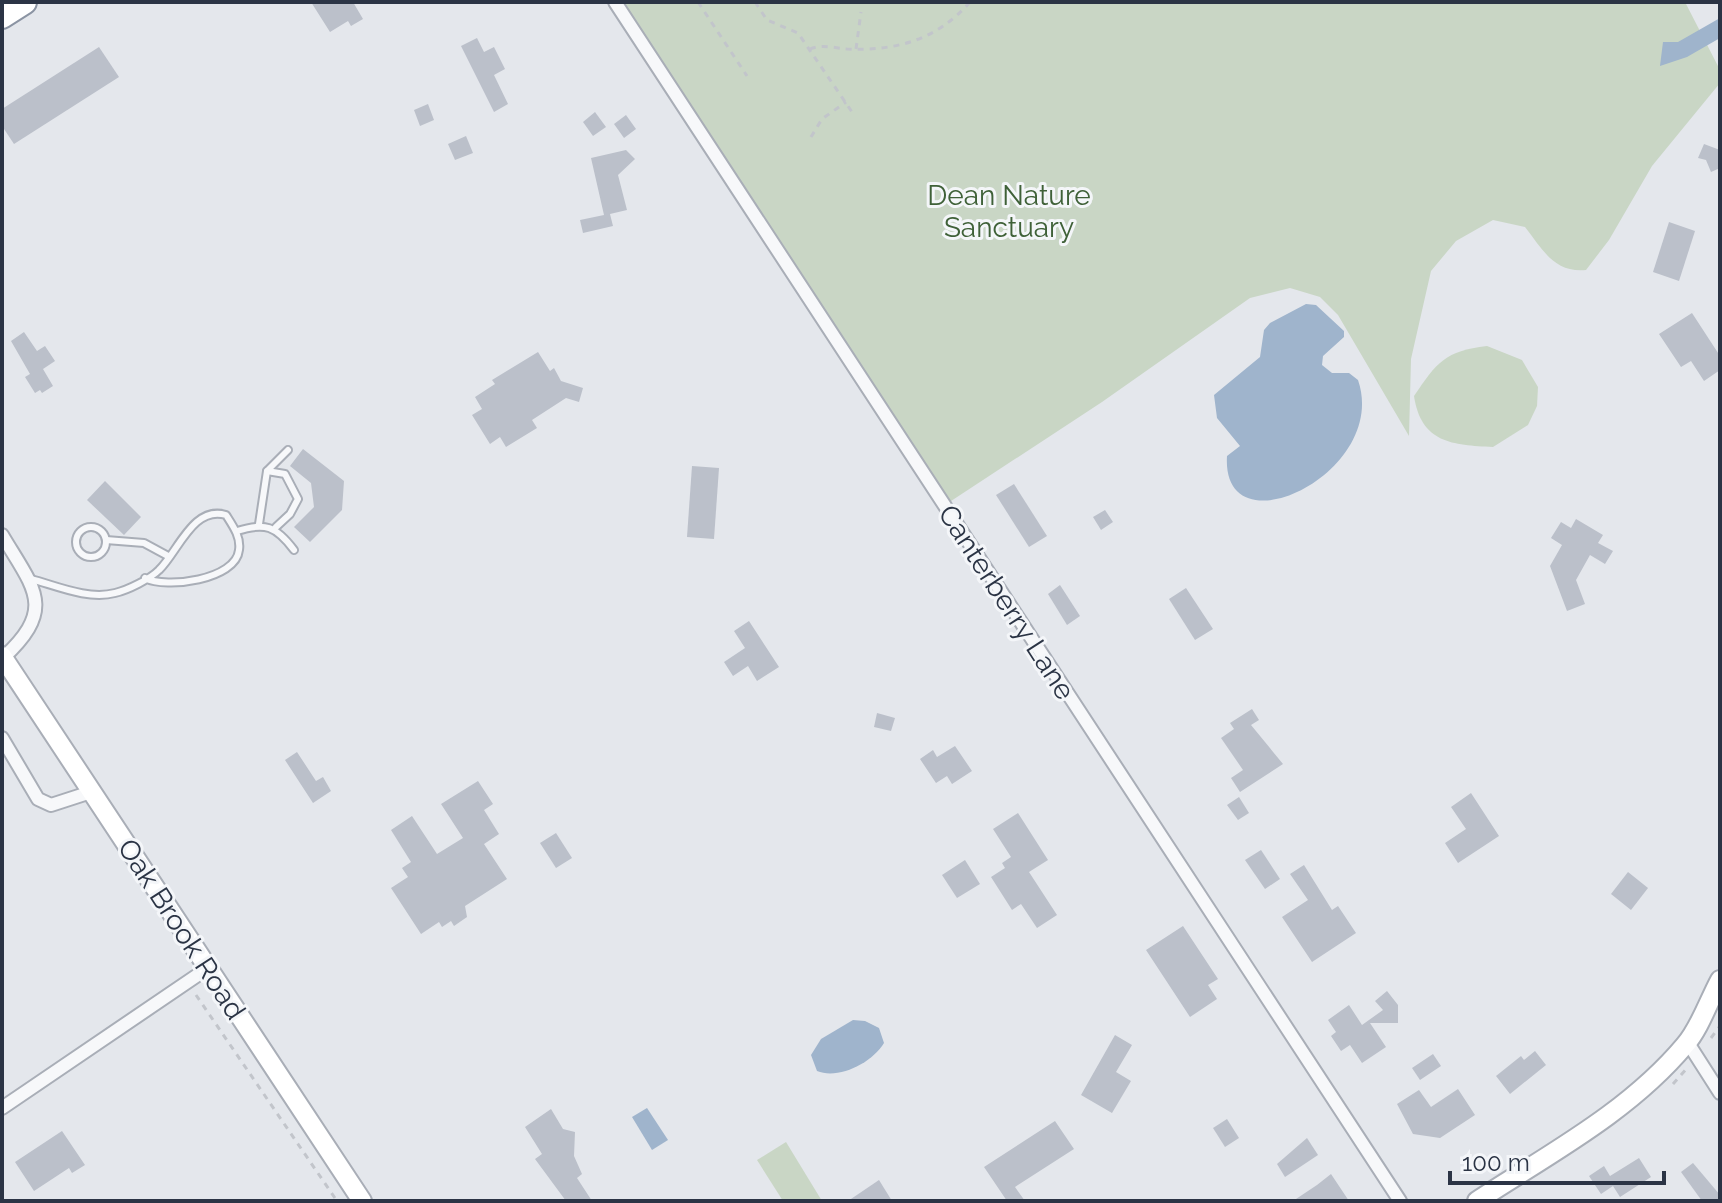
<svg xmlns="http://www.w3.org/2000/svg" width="1722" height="1203" font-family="Raleway,sans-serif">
<rect width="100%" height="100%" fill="#e4e7ec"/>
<g fill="#c9d6c5">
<path d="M621,2H1685L1720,70V83L1652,166L1609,240L1586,270C1554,273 1543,250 1525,227L1493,220L1456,241L1431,271L1411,359L1409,436L1338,315L1320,297L1290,288L1250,298L1102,402L948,503Z"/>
<path d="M1487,346L1522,360L1538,387L1537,406L1528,425L1493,447C1452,445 1421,443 1414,396C1437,362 1445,351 1487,346Z"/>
<polygon points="786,1142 822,1201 783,1201 757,1160"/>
</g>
<g fill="#9fb4cc">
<polygon points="1720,18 1720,38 1687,57 1660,66 1663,42 1678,42"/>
<path d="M1306,304L1316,305L1344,331V337L1323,356L1322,365L1332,373H1349L1358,380C1390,473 1221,554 1227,456L1240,446L1217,418L1214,395L1260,357L1264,330L1270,323Z"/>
<path d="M853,1020L865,1021L879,1028L884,1043C872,1063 838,1080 817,1071L811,1055L821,1039Z"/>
<polygon points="647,1108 668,1140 652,1150 632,1117"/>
</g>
<g fill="#bbc0ca">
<polygon points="311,2 353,2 363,19 351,26 348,21 330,32"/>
<polygon points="477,38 484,52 494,47 505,69 494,75 508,104 494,112 461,46"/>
<polygon points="99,47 119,77 14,144 2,126 2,109"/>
<polygon points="428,104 434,120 420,126 414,110"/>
<polygon points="595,112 606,127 593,136 583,122"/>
<polygon points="626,115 636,129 624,138 614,124"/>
<polygon points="466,136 473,153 455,160 448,144"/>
<polygon points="1704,144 1720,150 1720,168 1711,172 1706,160 1698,158"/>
<polygon points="626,150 635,159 618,175 627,210 610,214 613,226 583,233 580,220 604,215 591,158"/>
<polygon points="1669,222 1695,231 1679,281 1653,272"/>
<polygon points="1692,313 1720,356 1720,370 1704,381 1691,361 1681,367 1659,334"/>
<polygon points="24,332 37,351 45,346 55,361 43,369 53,386 42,393 40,390 35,393 25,377 30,374 11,341"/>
<polygon points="538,352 550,371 554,368 561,381 583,388 579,402 566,398 532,420 537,428 506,447 500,437 490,444 472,415 482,409 475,397 495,384 492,380"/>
<polygon points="303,449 344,481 342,510 310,542 294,527 314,507 311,483 290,466"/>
<polygon points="692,466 719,468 714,539 687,537"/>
<polygon points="105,481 141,517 124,535 87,500"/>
<polygon points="1014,484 1047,536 1029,547 996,495"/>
<polygon points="1105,510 1113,522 1101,530 1093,517"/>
<polygon points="1576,519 1603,535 1598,543 1613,551 1605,564 1590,555 1576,580 1585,604 1567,611 1550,566 1562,545 1551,538 1561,522 1571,528"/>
<polygon points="1060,585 1080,616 1067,625 1048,594"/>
<polygon points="1186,588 1213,629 1195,640 1169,599"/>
<polygon points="749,621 779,667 757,681 748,666 733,676 724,662 745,648 734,631"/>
<polygon points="1252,709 1259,720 1251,725 1283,764 1240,792 1231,778 1243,770 1221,738 1234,729 1230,723"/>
<polygon points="877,713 895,718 891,731 874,727"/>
<polygon points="955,746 972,771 952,784 947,776 936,783 920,759 933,750 937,757"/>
<polygon points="297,752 316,781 323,777 331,791 313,803 285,760"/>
<polygon points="478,781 493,804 484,810 499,834 484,844 507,879 465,906 467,917 454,926 451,921 442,927 439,922 421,934 391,888 408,877 402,868 411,862 391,830 412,816 437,854 463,838 441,804"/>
<polygon points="1471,793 1499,836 1458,863 1445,843 1466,829 1451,807"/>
<polygon points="1239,797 1249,813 1238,820 1227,805"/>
<polygon points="1018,813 1048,860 1029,872 1057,915 1037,928 1021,904 1012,910 991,877 1005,868 1002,863 1011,857 993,829"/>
<polygon points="556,833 572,858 556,868 540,843"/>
<polygon points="1261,850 1280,879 1265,889 1245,860"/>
<polygon points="965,860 980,884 957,898 942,875"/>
<polygon points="1304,865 1332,910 1338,906 1356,933 1312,962 1282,917 1308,900 1290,874"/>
<polygon points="1628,872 1648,888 1631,910 1611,894"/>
<polygon points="1183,926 1218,979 1208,985 1217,999 1190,1017 1146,950"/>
<polygon points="1387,991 1398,1005 1398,1023 1370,1023 1386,1047 1362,1063 1350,1045 1341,1051 1331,1036 1336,1032 1328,1020 1349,1005 1362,1025 1383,1010 1375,1001"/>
<polygon points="1115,1035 1132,1045 1116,1072 1131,1081 1112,1113 1081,1095"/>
<polygon points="1535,1051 1546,1065 1510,1094 1496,1076 1521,1056 1524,1060"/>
<polygon points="1433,1054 1441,1066 1420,1080 1412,1068"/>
<polygon points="1458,1089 1475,1115 1440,1138 1413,1134 1397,1104 1419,1090 1431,1107"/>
<polygon points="551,1109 563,1129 575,1132 574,1156 582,1174 577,1178 592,1201 566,1201 535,1159 542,1154 525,1127"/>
<polygon points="1227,1119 1239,1138 1225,1147 1213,1128"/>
<polygon points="1055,1121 1074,1149 1015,1187 1025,1201 1007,1201 984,1167"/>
<polygon points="62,1131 85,1165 72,1173 69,1168 34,1191 15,1162"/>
<polygon points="1307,1138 1318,1155 1285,1177 1277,1164"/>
<polygon points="1639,1158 1651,1177 1620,1197 1613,1186 1601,1194 1589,1176 1604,1166 1610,1176"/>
<polygon points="1693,1163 1720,1195 1720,1201 1702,1201 1681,1172"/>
<polygon points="1331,1174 1349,1201 1293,1201 1317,1185"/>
<polygon points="879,1180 892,1201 848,1201"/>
</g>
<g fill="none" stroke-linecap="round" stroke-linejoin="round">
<defs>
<g id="lane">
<polyline points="267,471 285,474 298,499 290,514 276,527"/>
<polyline points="259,524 267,471 288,450"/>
<circle cx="91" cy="542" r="15"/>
<path d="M237,531C265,522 276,526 294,550"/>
<polyline points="106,540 144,543 168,556"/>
<path d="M31,579C57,586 88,600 115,593C128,590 150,579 159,570C178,552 193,505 226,515C233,526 241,537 239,550C236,580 166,589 145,578"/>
</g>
<g id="street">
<polyline points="615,2 1400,1201"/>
<path d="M2,535C34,589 57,608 3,658"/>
<polyline points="2,738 38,799 51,805 91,792"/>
<polyline points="1688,1043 1720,1093"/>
<polyline points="2,1108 208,968"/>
</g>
<g id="secondary">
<polyline points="2,656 362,1201"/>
<path d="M1477,1201C1549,1154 1629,1112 1685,1045C1700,1028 1709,1000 1720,980"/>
</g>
<polyline id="highway" points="2,16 24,2"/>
</defs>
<use href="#lane" stroke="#a9aeb7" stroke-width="10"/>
<use href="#street" stroke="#a9aeb7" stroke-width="16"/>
<use href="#secondary" stroke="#a9aeb7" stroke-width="22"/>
<use href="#highway" stroke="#8b94a3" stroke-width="28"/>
<g stroke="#c2c5cb" stroke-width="3" stroke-dasharray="6 6" stroke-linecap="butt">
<polyline points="698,2 747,76"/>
<polyline points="755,2 767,20 798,33 852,112"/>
<path d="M810,49C821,44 835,48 847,49C896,51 937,40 970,2"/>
<polyline points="856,49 861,12"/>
<polyline points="811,137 822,119 846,102"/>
<polyline points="196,995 337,1201"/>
<polyline points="1711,1038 1720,1026"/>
<polyline points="1673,1084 1689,1066"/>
</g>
<use href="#lane" stroke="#f7f8fa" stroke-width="6"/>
<use href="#street" stroke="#f7f8fa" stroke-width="12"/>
<use href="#secondary" stroke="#fff" stroke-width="18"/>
<use href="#highway" stroke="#fff" stroke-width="24"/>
</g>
<g text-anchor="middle" stroke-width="6" stroke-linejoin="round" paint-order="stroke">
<g font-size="28" fill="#3f6138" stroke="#f4f6f9">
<text x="1009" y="205">Dean Nature<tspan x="1009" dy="32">Sanctuary</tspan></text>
</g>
<g font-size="28" fill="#2b3445" stroke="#f4f6f9">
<text transform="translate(1007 602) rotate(57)" y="10">Canterberry Lane</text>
<text transform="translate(182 929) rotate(57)" y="10">Oak Brook Road</text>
</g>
</g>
<rect width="1722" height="1203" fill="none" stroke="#2b3445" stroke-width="8"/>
<path d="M1450 1171v12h214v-12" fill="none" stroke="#2b3445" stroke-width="4"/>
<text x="1462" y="1171" font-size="24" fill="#2b3445" stroke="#f4f6f9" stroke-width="6" paint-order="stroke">100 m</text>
</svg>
